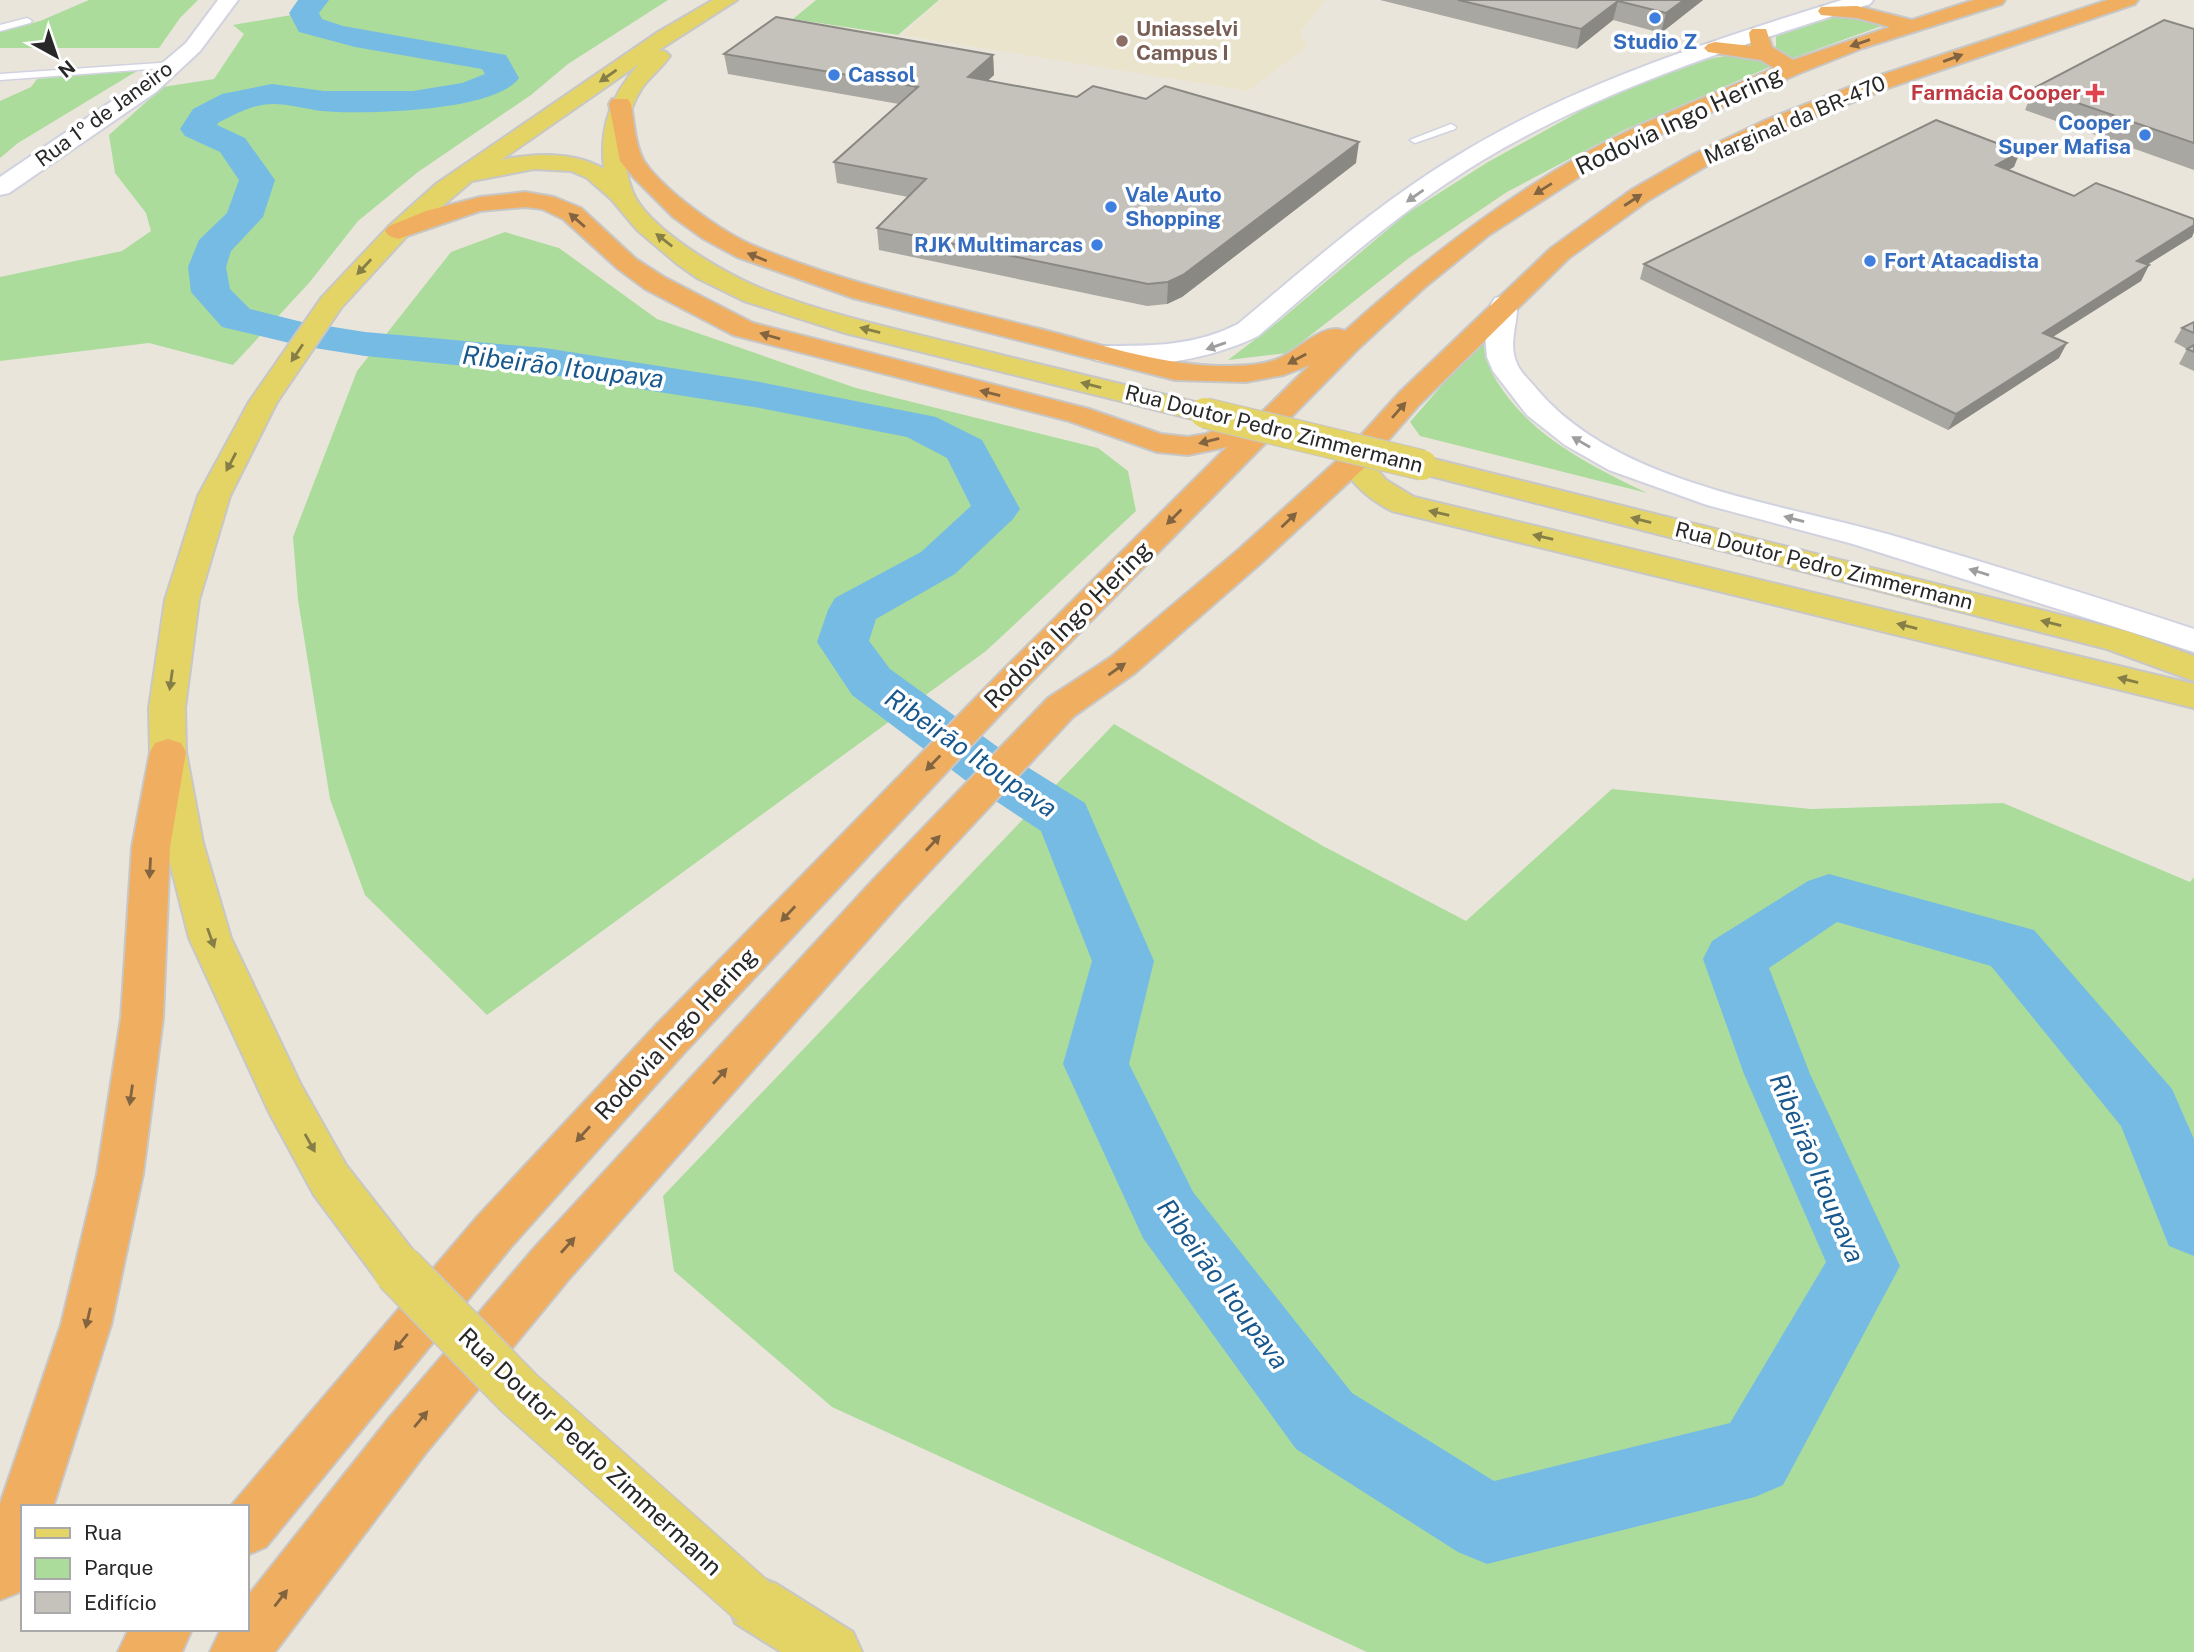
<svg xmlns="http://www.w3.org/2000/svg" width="2194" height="1652" font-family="'Public Sans',sans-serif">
<rect width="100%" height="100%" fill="#eae5db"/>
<polygon fill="#eae4cc" points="941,0 1326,0 1300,32 1307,47 1248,91 902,35"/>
<g fill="#abdc9c">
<polygon points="89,0 198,0 180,18 159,48 0,48 0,32 40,21"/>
<polygon points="321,0 668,0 568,64 531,95 418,172 358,221 309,283 233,365 149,343 0,361 0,277 122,251 151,231 146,213 115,173 109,135 163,87 214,79 244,34 233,25 320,10 318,5"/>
<polygon points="816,0 939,0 898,35 793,19"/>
<polygon points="1838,16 1887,24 1787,60 1776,50 1776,36"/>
<polygon points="1736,54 1774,65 1624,130 1507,192 1409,258 1288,353 1228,360 1278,322 1406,214 1488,162 1584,109 1646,81 1703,60"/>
<polygon points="137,71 18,143 0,158 0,101 31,87 37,79"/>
<polygon points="505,232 559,248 657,319 856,388 1098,448 1128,471 1136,511 986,651 487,1015 365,895 330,799 298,600 293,537 357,371 451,252"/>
<path d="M1483,338C1487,351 1489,369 1496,380C1531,437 1590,465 1647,493L1420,436L1410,422Z"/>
<polygon points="1114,724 1323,846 1466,921 1612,789 1811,809 2003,803 2190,882 2194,877 2194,1652 1367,1652 832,1407 674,1271 663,1196"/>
</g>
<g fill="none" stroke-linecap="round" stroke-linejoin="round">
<path fill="#76bbe4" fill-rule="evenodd" d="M298,0H329L319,13L322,19L343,26L506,55L519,78C496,112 362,115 322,111C306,109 289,104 273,104C253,104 235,114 218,123L217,125L245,138L275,180L263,217L231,251L226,267L230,289L250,309L302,322L365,332L545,348L760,382L936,417L982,440L1020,509L1013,519L955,574L876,619L869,641L890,669L1013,758L1085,803L1154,961L1129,1064L1193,1192L1352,1393L1494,1481L1730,1423L1826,1262L1744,1074L1703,959L1712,941L1808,881L1829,874L2034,930L2172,1089L2194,1139V1256L2169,1246L2121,1126L1991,966L1837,922L1769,968L1810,1074L1900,1266L1783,1485L1755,1497L1487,1564L1458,1552L1296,1449L1143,1238L1063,1064L1092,961L1041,831L973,786L852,695L817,642L828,610L835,598L921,552L971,506L947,458L907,437L760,408L545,374L365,356L302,346L222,327L191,292L188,267L199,240L227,213L239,180L220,152L185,136L180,129L193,109L222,94L272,84L324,91H413L462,83L485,74L482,69L355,47L299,32L289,13Z"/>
<defs>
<g id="lane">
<polygon points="27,18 32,21 30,23 0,31 0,25"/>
<polygon points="174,62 177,63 177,67 0,80 0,74"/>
<polygon points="1451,124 1456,127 1455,129 1415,143 1410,140"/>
</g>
<g id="secondary">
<polygon points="218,0 238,0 200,51 156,92 9,193 0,195 0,177 140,82 186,43"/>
<path d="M1842,0H1873L1870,4C1738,46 1603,88 1483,160C1401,209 1330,274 1258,336C1214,358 1143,372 1095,360L1091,354L1095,348L1105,346C1153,346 1195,346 1238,324C1311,263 1383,199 1465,151C1582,81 1713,40 1842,0Z"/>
<path d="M1504,296L1513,298L1517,304C1518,326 1507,344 1518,366C1522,374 1529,380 1535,387C1616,486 1784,503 1901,538C1999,567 2097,597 2194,629V652L1853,544L1707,505L1609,470L1565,445L1527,415L1493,371L1487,357L1485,334L1491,304L1495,298Z"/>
</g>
<g id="primary">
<path d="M713,0H737L659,50L666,52L670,56C662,68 650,76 642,88C623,117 620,158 632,190C645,228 728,276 765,290C824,313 886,327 948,342C1037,364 1126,385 1215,407L1220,413L1215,419L1205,422L845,333L744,301L697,278L676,263L637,230L611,199L587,178L571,171L534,169L472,181L407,236L341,308L277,402L230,496L199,600L185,708L186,752L203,843L231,938L301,1085L346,1165L415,1253L422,1269L415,1285L398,1292L381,1285L314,1195L269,1112L189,938L165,843L150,752L149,708L165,600L198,496L249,402L322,297L389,226L436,184L658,32ZM639,64C611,95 599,128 604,169C573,151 535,153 501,160Z"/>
<path d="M1354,452L1365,455L1386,480L1414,497L2194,684V708L1392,511C1368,499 1352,484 1339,461L1343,455Z"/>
<polygon points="1422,456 2129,632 2194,656 2194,681 2107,649 1411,471 1407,465 1411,459"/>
<polygon points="755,1575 775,1583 853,1632 862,1652 781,1652 735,1623 727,1603 735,1583"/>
</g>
<g id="highway">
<path d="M1974,0H2005L2002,4L1863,48L1800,73L1647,140L1596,166L1489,235L1424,288L1358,349L1026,687L685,1052L511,1247L266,1547L247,1555V1507H230L477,1217L655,1026L1002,671L1227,447L1188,455L1157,452L1069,421L733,335L645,289L618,269L563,219L542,209L525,207L480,211L398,239L389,236L385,231L389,226L426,211L480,197L525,192L554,197L581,208L636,259L664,277L753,323L1089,409L1161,434L1188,437L1206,434L1247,414L1262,412L1310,365L1284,375L1246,382L1175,380L853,298L737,257L702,238L673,217L634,178L620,161L609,104L612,99H628L631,104C634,121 635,145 644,161C663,190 724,234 757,247C846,284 942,304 1036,328C1096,343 1156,364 1217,366C1236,366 1257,366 1275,360C1297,353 1322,321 1345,331C1418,265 1494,205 1580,156C1641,121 1710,96 1774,68L1761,60L1708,52L1704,48L1708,44L1715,42L1751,46L1749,33L1752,29H1766L1772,47L1793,60L1890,27L1857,18L1821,15L1818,11L1821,7L1857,6L1912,20Z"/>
<polygon points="2108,0 2138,0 2135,4 1891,87 1782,130 1708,165 1649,200 1569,258 1419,405 1365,467 1260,564 1135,673 1074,716 900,903 569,1279 425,1454 275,1652 210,1652 221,1629 247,1629 247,1597 389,1418 535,1247 872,881 1048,698 1111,657 1238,550 1343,455 1399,393 1551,248 1631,190 1692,155 1766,120 1875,77"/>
<polygon points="168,739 181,743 186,752 170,847 163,1018 143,1174 111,1325 53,1507 23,1507 23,1584 20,1592 0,1600 0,1504 61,1325 97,1174 121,1018 132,847 150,752 155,743"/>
<polygon points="129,1629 192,1629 182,1652 118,1652"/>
</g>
</defs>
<use href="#lane" stroke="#d1d2e0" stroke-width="3"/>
<use href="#secondary" stroke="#d1d2e0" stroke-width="4"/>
<use href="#primary" stroke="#c7c7c7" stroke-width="4"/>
<use href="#highway" stroke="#c7c7c7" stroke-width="4"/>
<use href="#lane" fill="#fff" fill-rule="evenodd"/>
<use href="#secondary" fill="#fff" fill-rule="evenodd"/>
<use href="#primary" fill="#e4d466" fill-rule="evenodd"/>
<use href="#highway" fill="#f0ae60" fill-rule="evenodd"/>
<defs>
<polyline id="primary-bridge-far1" points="1205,413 1422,465"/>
<polyline id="primary-bridge" points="398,1269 519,1393 755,1603"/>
</defs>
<use href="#primary-bridge-far1" stroke="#c7c7c7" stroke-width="32" stroke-linecap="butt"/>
<use href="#primary-bridge" stroke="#c7c7c7" stroke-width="53" stroke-linecap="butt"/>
<use href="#primary-bridge-far1" stroke="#e4d466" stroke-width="30"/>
<use href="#primary-bridge" stroke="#e4d466" stroke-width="50"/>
</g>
<g fill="#a9a7a1">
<polygon points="1380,0 1703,0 1661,33 1613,20 1577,49"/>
<polygon points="2194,29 2194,170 2025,110 2034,88"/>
<polygon points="724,54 993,55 994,75 987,81 1356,163 1182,297 1167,304 1147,306 879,250 877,228 908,197 837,183 834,162 899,104 728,74"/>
<polygon points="2014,167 2008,170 2074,196 2192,237 2147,265 2149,265 2141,281 2053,337 2059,358 1948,430 1640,279 1644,264"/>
<polygon points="2194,322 2194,371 2179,364 2187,349 2174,342 2182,328"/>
</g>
<g fill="#8a8883">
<polygon points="1684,0 1703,0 1661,33 1666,13"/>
<polygon points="1618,1 1613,20 1577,49 1581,29"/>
<polygon points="993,55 994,75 969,98 968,77"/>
<polygon points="1359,142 1356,163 1182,297 1167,304 1168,282"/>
<polygon points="2020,152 2014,167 1989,180 1996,165"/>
<polygon points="2194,225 2194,232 2192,237 2129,276 2137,261"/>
<polygon points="2149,265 2141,281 2035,348 2043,333"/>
<polygon points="2067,343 2059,358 1948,430 1956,414"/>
</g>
<g fill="#c5c2bb" stroke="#8a8883" stroke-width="2">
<polygon points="1458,0 1684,0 1666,13 1618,1 1581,29"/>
<polygon points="776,17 993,55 968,77 1077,97 1093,86 1146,99 1165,86 1359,142 1183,275 1168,282 1148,284 877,228 926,179 834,162 918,87 724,54"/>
<polygon points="2164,20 2194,29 2194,143 2034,88"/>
<polygon points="1936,120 2020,152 1996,165 2074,196 2096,183 2194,219 2194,225 2137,261 2149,265 2043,333 2067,343 1956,414 1644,264"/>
<polygon points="2194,322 2194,333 2182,328"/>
<polygon points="2194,345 2194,352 2187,349"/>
</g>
<defs><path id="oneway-solid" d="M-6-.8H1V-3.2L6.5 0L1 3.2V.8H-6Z" transform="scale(1.75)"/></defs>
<g fill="#826441">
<use href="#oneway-solid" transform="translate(1860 43) rotate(161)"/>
<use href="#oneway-solid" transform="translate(1953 58) rotate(-20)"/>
<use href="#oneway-solid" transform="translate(1543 189) rotate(148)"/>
<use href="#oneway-solid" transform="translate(1633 200) rotate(-33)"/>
<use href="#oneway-solid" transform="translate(577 220) rotate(-139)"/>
<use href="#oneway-solid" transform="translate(757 257) rotate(-158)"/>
<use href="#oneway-solid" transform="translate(770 336) rotate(-164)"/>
<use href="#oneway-solid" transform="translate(1297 359) rotate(151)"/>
<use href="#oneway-solid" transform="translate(990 393) rotate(-166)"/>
<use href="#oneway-solid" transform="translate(1399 410) rotate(-49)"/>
<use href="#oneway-solid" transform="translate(1209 441) rotate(166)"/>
<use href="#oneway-solid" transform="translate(1174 517) rotate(135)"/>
<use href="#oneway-solid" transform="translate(1289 520) rotate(-44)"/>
<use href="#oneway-solid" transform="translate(1117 669) rotate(-35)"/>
<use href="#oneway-solid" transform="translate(933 763) rotate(134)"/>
<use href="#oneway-solid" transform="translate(933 843) rotate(-47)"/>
<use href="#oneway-solid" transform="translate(150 868) rotate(93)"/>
<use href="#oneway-solid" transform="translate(788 914) rotate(133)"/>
<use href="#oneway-solid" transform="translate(720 1076) rotate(-48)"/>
<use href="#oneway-solid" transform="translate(131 1095) rotate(98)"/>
<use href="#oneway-solid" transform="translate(583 1134) rotate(132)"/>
<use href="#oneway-solid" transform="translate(568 1245) rotate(-48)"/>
<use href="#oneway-solid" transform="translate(88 1318) rotate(103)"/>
<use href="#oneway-solid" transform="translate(401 1342) rotate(130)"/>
<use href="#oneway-solid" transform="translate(421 1419) rotate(-50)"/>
<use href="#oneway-solid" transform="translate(281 1598) rotate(-52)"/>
</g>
<g fill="#867e47">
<use href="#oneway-solid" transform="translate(608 76) rotate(145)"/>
<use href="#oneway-solid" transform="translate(664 240) rotate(-142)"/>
<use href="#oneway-solid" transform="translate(364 267) rotate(133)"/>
<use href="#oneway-solid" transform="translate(870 330) rotate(-166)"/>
<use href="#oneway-solid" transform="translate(297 353) rotate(124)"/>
<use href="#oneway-solid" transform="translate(1091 385) rotate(-166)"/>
<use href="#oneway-solid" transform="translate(231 462) rotate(118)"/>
<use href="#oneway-solid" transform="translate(1439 513) rotate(-167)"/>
<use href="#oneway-solid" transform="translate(1641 520) rotate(-166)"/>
<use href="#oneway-solid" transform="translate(1543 537) rotate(-167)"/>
<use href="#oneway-solid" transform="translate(2051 623) rotate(-166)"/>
<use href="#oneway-solid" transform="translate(1907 626) rotate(-166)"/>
<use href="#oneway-solid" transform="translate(171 680) rotate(98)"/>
<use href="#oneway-solid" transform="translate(2128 680) rotate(-166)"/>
<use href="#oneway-solid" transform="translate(211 938) rotate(70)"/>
<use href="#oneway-solid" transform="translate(310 1143) rotate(61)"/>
</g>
<g fill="#9e9e9e">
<use href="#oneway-solid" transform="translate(1415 196) rotate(145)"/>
<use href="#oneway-solid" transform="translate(1216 346) rotate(161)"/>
<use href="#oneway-solid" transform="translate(1581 442) rotate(-150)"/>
<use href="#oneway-solid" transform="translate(1794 519) rotate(-165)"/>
<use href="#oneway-solid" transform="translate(1979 572) rotate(-163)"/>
</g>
<g fill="#3f7fe0" stroke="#fff" stroke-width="2.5">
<circle cx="1655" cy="18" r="7"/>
<circle cx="834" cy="75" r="7"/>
<circle cx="2145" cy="135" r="7"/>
<circle cx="1111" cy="207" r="7"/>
<circle cx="1097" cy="245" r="7"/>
<circle cx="1870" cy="261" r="7"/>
</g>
<circle fill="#8d6e63" stroke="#fff" stroke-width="2.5" cx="1122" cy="41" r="7"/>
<path fill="#e0444e" stroke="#fff" stroke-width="2.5" d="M2091.5 82.5h7v7h7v7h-7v7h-7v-7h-7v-7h7z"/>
<g text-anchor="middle" stroke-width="7" stroke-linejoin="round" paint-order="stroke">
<g font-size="21" font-weight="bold" fill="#785e54" stroke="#fff" text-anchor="start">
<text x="1136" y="36">Uniasselvi<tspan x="1136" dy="24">Campus I</tspan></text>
</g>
<g font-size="21" font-weight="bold" fill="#366cbe" stroke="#fff" text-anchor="start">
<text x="1655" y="49" text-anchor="middle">Studio Z</text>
<text x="848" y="82">Cassol</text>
<text x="2131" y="130" text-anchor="end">Cooper<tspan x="2131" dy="24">Super Mafisa</tspan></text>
<text x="1125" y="202">Vale Auto<tspan x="1125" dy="24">Shopping</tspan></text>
<text x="1083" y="252" text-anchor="end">RJK Multimarcas</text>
<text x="1884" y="268">Fort Atacadista</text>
</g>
<g font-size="21" font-weight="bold" fill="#be3a42" stroke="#fff" text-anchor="end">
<text x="2081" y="100">Farmácia Cooper</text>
</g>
<g font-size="21" fill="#282828" stroke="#fff">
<text transform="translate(104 114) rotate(-36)" y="7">Rua 1º de Janeiro</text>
<text transform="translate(1795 120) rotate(-23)" y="7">Marginal da BR-470</text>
<text transform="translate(1274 429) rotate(14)" y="7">Rua Doutor Pedro Zimmermann</text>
<text transform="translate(1824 566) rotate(14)" y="7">Rua Doutor Pedro Zimmermann</text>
</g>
<g font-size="24" fill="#282828" stroke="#fff">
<text transform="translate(1679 121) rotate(-25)" y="8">Rodovia Ingo Hering</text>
<text transform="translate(1068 625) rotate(-45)" y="8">Rodovia Ingo Hering</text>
<text transform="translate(676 1034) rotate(-47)" y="8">Rodovia Ingo Hering</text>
<text transform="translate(590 1452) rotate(43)" y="8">Rua Doutor Pedro Zimmermann</text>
</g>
<g font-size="26" font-style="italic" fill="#18588d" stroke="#fff">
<text transform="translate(563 367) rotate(7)" y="9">Ribeirão Itoupava</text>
<text transform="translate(971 753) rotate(35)" y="9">Ribeirão Itoupava</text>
<text transform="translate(1817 1168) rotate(67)" y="9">Ribeirão Itoupava</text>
<text transform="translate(1223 1284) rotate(54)" y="9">Ribeirão Itoupava</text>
</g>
</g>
<rect x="21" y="1505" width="228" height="126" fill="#ffffff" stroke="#a9a9a9" stroke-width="2"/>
<rect x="35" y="1528" width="35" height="10" fill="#e4d466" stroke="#a9a9a9" stroke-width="2"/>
<text x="84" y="1540" font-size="21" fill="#282828">Rua</text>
<rect x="35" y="1558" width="35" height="21" fill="#abdc9c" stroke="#a9a9a9" stroke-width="2"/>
<text x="84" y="1575" font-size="21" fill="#282828">Parque</text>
<rect x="35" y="1592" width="35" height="21" fill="#c5c2bb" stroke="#a9a9a9" stroke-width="2"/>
<text x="84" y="1610" font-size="21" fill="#282828">Edifício</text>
<g transform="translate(56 56) rotate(140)" stroke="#ffffff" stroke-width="5" paint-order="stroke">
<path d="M0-5L12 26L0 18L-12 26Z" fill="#282828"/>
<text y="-10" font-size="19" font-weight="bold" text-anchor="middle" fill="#282828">N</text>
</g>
</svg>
